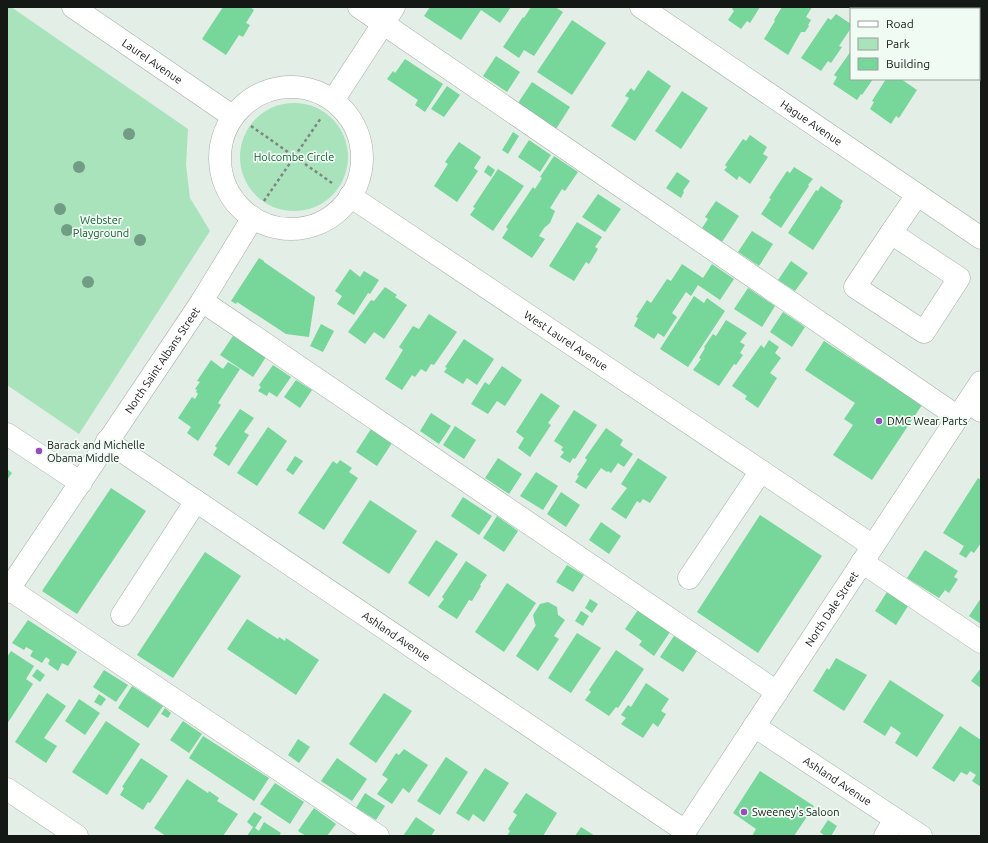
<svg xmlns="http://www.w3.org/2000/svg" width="988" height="843" font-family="Ubuntu,sans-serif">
<rect width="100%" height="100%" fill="#e3eee6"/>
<g fill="#a8e3bb">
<polygon points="7,7 11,7 188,129 186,165 190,198 210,231 79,434 7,385"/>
<circle cx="294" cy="157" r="54"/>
</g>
<g fill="#77d69a">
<polygon points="223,7 250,7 254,10 246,23 250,25 243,37 239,35 226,55 202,39"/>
<polygon points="430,7 511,7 500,23 481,10 461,40 424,16"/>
<polygon points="531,7 555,7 563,12 534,56 524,50 519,58 503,47 523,17 524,18"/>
<polygon points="734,7 760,7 750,23 747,21 741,29 728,20 734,11 732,9"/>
<polygon points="782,7 812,7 806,17 811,20 808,25 809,26 805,32 801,32 788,55 764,39 775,21 774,20"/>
<polygon points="836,14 851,24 851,28 839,46 842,47 831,63 828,61 821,71 801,58 828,18 831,20"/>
<polygon points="572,20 606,43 572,95 537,72"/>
<polygon points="851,51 851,79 873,79 862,95 861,94 857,100 833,84 837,77 834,75"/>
<polygon points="496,56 520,72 507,92 483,76"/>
<polygon points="405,59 443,84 425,112 415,105 418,100 387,79 393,71 395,73"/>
<polygon points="648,70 671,86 635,141 611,126 629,98 625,96 631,88 634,91"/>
<polygon points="886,79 901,79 917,90 899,118 896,116 891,124 870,109 874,102 872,101"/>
<polygon points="532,82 570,107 556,129 518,103"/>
<polygon points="447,86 460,95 444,117 431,109"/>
<polygon points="682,91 708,108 681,149 655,131"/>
<polygon points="513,132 519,136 508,154 502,150"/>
<polygon points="750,135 767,147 763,154 768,157 750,184 739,176 737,180 724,170 727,167 725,165 743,139 746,141"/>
<polygon points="529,140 551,155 540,172 518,157"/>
<polygon points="459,142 481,157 474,168 478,171 457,202 434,186 448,164 445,162"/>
<polygon points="554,156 578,172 565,191 562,189 550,208 555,211 550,223 544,228 539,236 545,239 532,258 502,238 508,229 506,227 533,187 535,189 542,178 540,177"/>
<polygon points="488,165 495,170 491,177 484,172"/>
<polygon points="794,167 813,179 808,185 809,186 781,228 761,214 771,199 769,198 787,171 790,173"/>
<polygon points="498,169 524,186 493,231 470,215 475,208 473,207"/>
<polygon points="677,172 690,181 683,191 684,192 681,198 666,188"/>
<polygon points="821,186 843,201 840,206 841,207 813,250 788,233 816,190 818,191"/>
<polygon points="598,194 621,209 605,232 582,217"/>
<polygon points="716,201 739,216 722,242 702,228 708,219 705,217"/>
<polygon points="577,222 602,237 595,247 598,249 589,264 586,262 574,281 549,266"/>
<polygon points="752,231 773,244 759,266 738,252"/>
<polygon points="259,258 264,261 264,262 315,297 309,337 286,334 237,302 236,304 231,301"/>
<polygon points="791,261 808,273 795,291 778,280"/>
<polygon points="682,264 703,278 712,264 734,279 720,300 698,285 691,296 686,292 672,313 677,317 664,337 658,333 654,339 634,326 638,318 636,317 647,300 651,303 667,279 671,281"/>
<polygon points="350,269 360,277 364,271 379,280 370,294 368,293 354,315 337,304 342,296 335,291"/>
<polygon points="385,287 397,295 395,297 407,305 384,339 374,332 365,344 348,332 371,300 374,301"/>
<polygon points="748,288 775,306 762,327 734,309"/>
<polygon points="694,296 704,303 707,298 725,311 688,367 660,349"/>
<polygon points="783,312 805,327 792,347 770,332"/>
<polygon points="429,314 457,332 434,365 431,364 426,372 421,369 415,377 412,375 402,390 385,379 403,350 399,347 413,326 419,329"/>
<polygon points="726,320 747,333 740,342 745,345 740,353 743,355 736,365 734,364 719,386 693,370 701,359 699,358 705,348 704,347 713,334 716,336"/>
<polygon points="321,324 334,331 323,352 310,346"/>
<polygon points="233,336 266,357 253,377 220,355"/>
<polygon points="464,339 494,359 477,385 467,378 463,384 444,372 447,368 445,367"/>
<polygon points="769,340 779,347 775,353 781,358 770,373 777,378 758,408 745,399 747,396 732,386 761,345 764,348"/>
<polygon points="824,341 922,405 872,480 833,455 853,425 844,419 855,403 805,370"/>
<polygon points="211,360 223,369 228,362 240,369 218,403 221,405 198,441 187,433 191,427 178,418 192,397 195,399 198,394 196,392 197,390 195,389 200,382 197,381"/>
<polygon points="273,365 291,377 277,397 269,392 267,396 258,391 261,387 259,385"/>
<polygon points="502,366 522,380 505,406 497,401 488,414 471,404 485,382 489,385"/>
<polygon points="296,380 312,390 300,408 284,397"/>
<polygon points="541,393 560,406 548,423 551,425 530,457 518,448 524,438 516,432"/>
<polygon points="240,409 254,418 244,432 249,435 229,466 213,455 217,448 215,446"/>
<polygon points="574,410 597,425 575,459 573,458 570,463 560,457 564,452 561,450 563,447 554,441"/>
<polygon points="431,413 451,426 439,444 420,431"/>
<polygon points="455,426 476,440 464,459 443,445"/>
<polygon points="268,427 287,441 257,486 237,473"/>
<polygon points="606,428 623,440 620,445 633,454 624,467 618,463 611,473 608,471 607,472 601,468 586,489 575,482 579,476 577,475 587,460 585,458"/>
<polygon points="371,429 392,443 377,466 356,452"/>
<polygon points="295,456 303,461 293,475 286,470"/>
<polygon points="498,458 522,474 509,494 485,478"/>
<polygon points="638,458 667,477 650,503 643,499 640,503 637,501 626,519 611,509 627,488 621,484"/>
<polygon points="340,460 352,468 349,472 358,478 324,530 298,513 333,461 337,464"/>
<polygon points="7,469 12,473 7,480"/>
<polygon points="536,472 558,486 543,510 520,496"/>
<polygon points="978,478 981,480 981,543 974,553 971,551 966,558 959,554 964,546 943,533"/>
<polygon points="111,488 146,511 77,614 42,591"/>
<polygon points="561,492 580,505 566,527 547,514"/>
<polygon points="463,497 492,516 479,535 451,516"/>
<polygon points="370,500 417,531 389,574 342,543"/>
<polygon points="760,515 822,556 758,653 697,612"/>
<polygon points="497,516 518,531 504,552 483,538"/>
<polygon points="601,522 621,536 609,554 589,540"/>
<polygon points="436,540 458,554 429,597 408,583"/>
<polygon points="925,550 958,571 954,577 958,579 949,593 945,590 939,598 907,578"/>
<polygon points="205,552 241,576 173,678 137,655"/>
<polygon points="466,561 487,575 480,585 481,586 472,601 469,600 457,619 438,607 444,599 442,597"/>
<polygon points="567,565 584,575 573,592 556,582"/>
<polygon points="507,583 536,603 504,652 475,632"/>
<polygon points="887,592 908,606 896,625 875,611"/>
<polygon points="981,598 981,624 969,616"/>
<polygon points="590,599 598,604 592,613 585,608"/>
<polygon points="548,602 557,607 558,615 565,620 554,636 559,639 538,671 516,656 536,625 535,624 533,615 540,604"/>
<polygon points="638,610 670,632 654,656 639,645 642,641 625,629"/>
<polygon points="581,611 589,616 583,626 575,621"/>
<polygon points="247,619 278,639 279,637 285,641 286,638 319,660 296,695 227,649"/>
<polygon points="28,620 77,652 68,666 62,663 58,671 48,664 50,660 46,657 42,663 30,656 33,651 26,647 24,650 12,643"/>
<polygon points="577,633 601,648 571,693 548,678"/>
<polygon points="674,636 697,651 683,672 660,657"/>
<polygon points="616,650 644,669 618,708 616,707 609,716 585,700 591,692 589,690"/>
<polygon points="11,651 34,666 26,679 33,684 7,724 7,657"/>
<polygon points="836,658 867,675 844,711 813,691 827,668 829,670"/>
<polygon points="981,668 981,688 971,681"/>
<polygon points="37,669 45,675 40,682 32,676"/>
<polygon points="104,670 128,685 116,702 93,687"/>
<polygon points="890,680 944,715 917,757 895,743 901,733 891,726 885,736 863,722"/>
<polygon points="646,683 669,699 661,711 666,714 658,727 653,723 643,738 621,724 626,718 621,715 628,705 631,707"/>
<polygon points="132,686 163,706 148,728 118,708"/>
<polygon points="47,693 66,706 44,738 57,746 46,763 15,742"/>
<polygon points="384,693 412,711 376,763 349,744"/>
<polygon points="99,694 106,699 101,706 94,702"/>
<polygon points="79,699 100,713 85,735 65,721"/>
<polygon points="165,708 171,713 168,718 161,714"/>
<polygon points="106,721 140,744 107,795 72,772"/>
<polygon points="183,721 202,734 189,753 170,740"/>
<polygon points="960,726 981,740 981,787 972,781 976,775 970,771 967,775 961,772 954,782 932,768"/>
<polygon points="203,736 269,778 254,801 189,758"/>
<polygon points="298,739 310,747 299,763 288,755"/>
<polygon points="404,749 428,765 409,793 403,788 392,804 377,794 388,779 382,775 396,753 399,755"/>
<polygon points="446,757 468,772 440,815 417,801"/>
<polygon points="141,758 168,776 150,803 148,802 143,810 120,795 124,788 122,787"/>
<polygon points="337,758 367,779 352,801 321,781"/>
<polygon points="485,768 509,783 484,822 473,814 469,821 456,813"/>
<polygon points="760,771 814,806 794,836 752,836 756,829 733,813"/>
<polygon points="187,779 208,793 209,791 219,798 217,801 238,814 223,836 166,836 154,828"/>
<polygon points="275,783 304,802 290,824 260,804"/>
<polygon points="365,793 385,806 376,820 356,808"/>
<polygon points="526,793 557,813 543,836 507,836 510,831 508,829 517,815 513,812"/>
<polygon points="314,808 336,824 327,836 306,836 298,831"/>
<polygon points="254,812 262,817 255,828 259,831 264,822 281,833 279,836 247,836 253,827 247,822"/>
<polygon points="416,817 435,830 431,836 403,836"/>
<polygon points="828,820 837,826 831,836 825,836 820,832"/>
<polygon points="581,827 595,836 575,836"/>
</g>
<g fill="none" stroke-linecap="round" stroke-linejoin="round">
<defs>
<g id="minor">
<path id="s1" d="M73,7L232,116"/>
<polyline points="359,7 958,417"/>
<path id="s2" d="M641,7L981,238"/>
<polyline points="917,7 920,9"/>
<polyline points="979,10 981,7"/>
<polyline points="979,48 981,50"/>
<circle cx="291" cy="158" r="71"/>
<polyline points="334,99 394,7"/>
<path id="s3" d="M350,196L873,546"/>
<polygon points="891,233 959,278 924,332 855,287"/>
<polyline points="891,233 917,195"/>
<polyline points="202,301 777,692"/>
<polyline points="968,402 981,411"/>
<polyline points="7,434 81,483"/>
<path id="s4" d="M107,441L685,831"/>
<polyline points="862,562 981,642"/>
<polyline points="689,578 761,471"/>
<polyline points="9,589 378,836"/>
<path id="s5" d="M7,592L202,301L252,219"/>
<polyline points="122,615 196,501"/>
<path id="s6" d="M754,726L921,836"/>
<polyline points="7,789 77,836"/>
<polyline points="885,836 895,819"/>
</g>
<g id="major">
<path id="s7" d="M682,836L981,382"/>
</g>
</defs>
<use href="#minor" stroke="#a3aea6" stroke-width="23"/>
<use href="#major" stroke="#a3aea6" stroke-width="23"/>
<g stroke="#7e8580" stroke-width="2.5" stroke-dasharray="3 3" stroke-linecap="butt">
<polyline points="251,126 332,183"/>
<polyline points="264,201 321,118"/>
</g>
<use href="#minor" stroke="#fff" stroke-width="22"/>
<use href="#major" stroke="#fff" stroke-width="22"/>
</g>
<g fill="#719d84">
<circle cx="129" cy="134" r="6"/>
<circle cx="79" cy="167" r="6"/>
<circle cx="60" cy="209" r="6"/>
<circle cx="67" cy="230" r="6"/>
<circle cx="140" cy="240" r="6"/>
<circle cx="88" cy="282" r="6"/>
</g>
<g fill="#984bbc" stroke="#f0fbf3" stroke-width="1.5">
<circle cx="879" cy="421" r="4"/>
<circle cx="39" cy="451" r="4"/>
<circle cx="744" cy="812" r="4"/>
</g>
<g text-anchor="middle" stroke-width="3.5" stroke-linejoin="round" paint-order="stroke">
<g font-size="11" fill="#151916" stroke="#f0fbf3">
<text dy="4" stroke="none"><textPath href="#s1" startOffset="96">Laurel Avenue</textPath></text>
<text dy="4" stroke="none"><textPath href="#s2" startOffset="206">Hague Avenue</textPath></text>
<text dy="4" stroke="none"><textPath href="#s3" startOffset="260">West Laurel Avenue</textPath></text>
<text dy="4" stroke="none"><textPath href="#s5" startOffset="279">North Saint Albans Street</textPath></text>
<text dy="4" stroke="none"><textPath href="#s7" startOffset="272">North Dale Street</textPath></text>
<text dy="4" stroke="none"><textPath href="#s4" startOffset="349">Ashland Avenue</textPath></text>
<text dy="4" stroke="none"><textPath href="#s6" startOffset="100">Ashland Avenue</textPath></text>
</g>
<g font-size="11" fill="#145b34" stroke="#f0fbf3">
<text x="294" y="161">Holcombe Circle</text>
<text x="101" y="224">Webster<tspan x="101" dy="13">Playground</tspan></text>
</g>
<g font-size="11" fill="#151916" stroke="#f0fbf3" text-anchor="start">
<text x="887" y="425">DMC Wear Parts</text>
<text x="47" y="449">Barack and Michelle<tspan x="47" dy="13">Obama Middle</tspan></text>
<text x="752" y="816">Sweeney's Saloon</text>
</g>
</g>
<rect width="988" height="843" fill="none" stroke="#151916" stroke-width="16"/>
<rect x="850" y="8" width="130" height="72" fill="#f0fbf3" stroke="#98a19b"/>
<rect x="858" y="21" width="20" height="6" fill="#ffffff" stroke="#98a19b"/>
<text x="886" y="28" font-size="12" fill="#151916">Road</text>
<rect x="858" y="38" width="20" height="12" fill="#a8e3bb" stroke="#98a19b"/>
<text x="886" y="48" font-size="12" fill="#151916">Park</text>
<rect x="858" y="58" width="20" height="12" fill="#77d69a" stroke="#98a19b"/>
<text x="886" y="68" font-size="12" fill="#151916">Building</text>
</svg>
